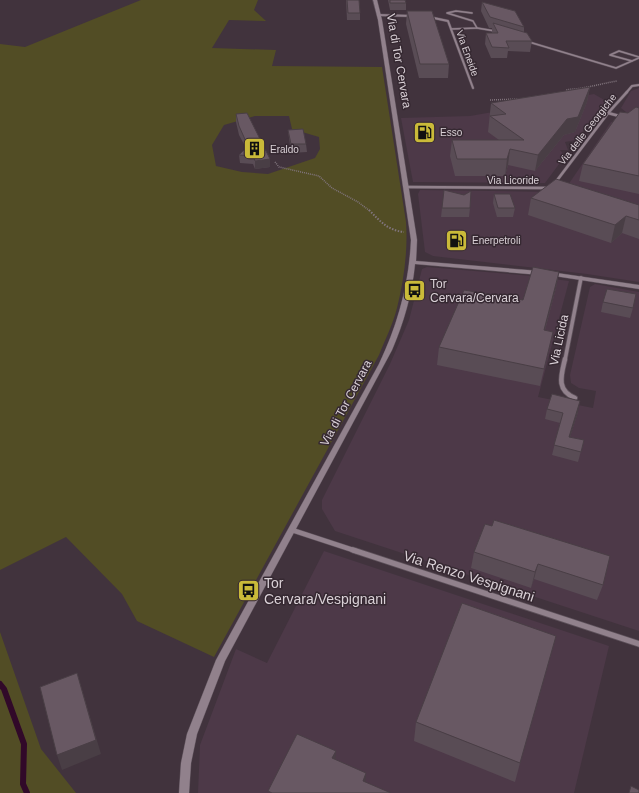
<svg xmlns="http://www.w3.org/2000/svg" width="639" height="793" font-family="Helvetica,sans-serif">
<rect width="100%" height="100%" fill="#41333d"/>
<g fill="#4d3948">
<polygon points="639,88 639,119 631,116 621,108 631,91"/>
<polygon points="594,94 606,101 576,140 565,142 568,150 560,150 565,156 545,183 413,182 401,118 470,116"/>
<polygon points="621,120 639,125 639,212 568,185 611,122"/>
<polygon points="420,190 551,192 639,219 639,282 587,274 433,256 425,252 418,194"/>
<polygon points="427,267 532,276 569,281 538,397 593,408 596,391 579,388 571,383 570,375 590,287 595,284 639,292 639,631 335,531 322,509 322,500 390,364 409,320 422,269"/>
<polygon points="324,551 609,646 574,793 198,793 200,745 236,649 267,663"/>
</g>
<g fill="#524d25" fill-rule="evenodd">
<path d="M141,0H258L254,10L266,21L229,20L212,48L276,50L272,66L382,67L406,222C408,250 404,280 397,308C393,324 385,340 379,355L214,657L137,621L122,594L66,537L0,570V44L25,47ZM255,116H289L292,129L319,137L320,149L315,158L268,174L242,172L216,166L212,145L224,125Z"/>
<polygon points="0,632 41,749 76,793 0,793"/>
</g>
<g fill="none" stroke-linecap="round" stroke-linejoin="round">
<polyline stroke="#310929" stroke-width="6" points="0,684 4,689 24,744 23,784 27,793"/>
<defs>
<g id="service">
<polyline points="477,28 495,31"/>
<polyline points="451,29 477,28 473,21 447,13 456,11 472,13"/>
<polyline points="529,42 616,68 639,58"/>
<polyline points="632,61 610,55 619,51 639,57"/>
</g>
<g id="minor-far4">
<polyline points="378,15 412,16"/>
<polyline points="429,17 448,21 473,88"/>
<polyline points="626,93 632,86 639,85"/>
</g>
<g id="minor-far3">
<polyline points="608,113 623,117"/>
<polyline points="555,183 608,113 627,92"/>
<polyline points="406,187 548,188"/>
</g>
<polyline id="minor-far2" points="565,360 581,278"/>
<g id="minor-far1">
<path d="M565,359C561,376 556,390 575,398"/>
<polyline points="292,530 356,551"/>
</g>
<polyline id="minor" points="353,550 639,644"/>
<g id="tertiary">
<path d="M373,0H377L382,20L417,240L416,261L540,271L543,273L540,275L415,264C412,294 404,322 392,350L225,661L197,734L191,763L189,793H179L181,763L187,734L216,660L379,364C398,324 409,284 411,240L378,20Z"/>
<polygon points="550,272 639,285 639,289 548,275 548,273"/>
</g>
</defs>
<use href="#service" stroke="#5d515a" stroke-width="2.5"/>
<use href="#minor-far4" stroke="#5d515a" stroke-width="3"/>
<use href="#minor-far3" stroke="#5d515a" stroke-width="3.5"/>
<use href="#minor-far2" stroke="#5d515a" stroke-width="5"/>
<use href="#minor-far1" stroke="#5d515a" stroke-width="6"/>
<use href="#minor" stroke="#5d515a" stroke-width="7"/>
<use href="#tertiary" stroke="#5d515a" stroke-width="1"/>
<g stroke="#81757d" stroke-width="1.5" stroke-dasharray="1 1" stroke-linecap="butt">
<path d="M568,93L566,90C571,89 577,89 582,88C594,86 605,83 617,81"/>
<polyline points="490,100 518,99"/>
<polyline points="275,162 279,167 319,176 332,188 358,202 370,211"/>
</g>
<path stroke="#81757d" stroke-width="2" stroke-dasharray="1.5 1.5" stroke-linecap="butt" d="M369,210C380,221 387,230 404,232"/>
<use href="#service" stroke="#91818c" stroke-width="1.5"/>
<use href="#minor-far4" stroke="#91818c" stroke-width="2"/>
<use href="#minor-far3" stroke="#91818c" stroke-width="2.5"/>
<use href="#minor-far2" stroke="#91818c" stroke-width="3.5"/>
<use href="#minor-far1" stroke="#91818c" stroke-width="4.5"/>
<use href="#minor" stroke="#91818c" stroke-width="5.5"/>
<use href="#tertiary" fill="#91818c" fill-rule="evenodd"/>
</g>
<g fill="#594c55">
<polygon points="346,0 359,0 360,13 360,20 347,20"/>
<polygon points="388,0 405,0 406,3 406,10 390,10"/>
<polygon points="482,2 524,27 524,32 532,41 530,52 508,51 507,58 491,58 485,44 486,33 492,33 492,28 489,28 481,11"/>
<polygon points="407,11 449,64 448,78 419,78 406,24"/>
<polygon points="590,87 587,102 575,132 564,135 535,171 508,165 505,176 455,176 450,156 452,140 499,140 488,132 491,103"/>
<polygon points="639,108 639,194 579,181 583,164 628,113"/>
<polygon points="236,114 270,167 255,169 253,164 240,163 239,155 246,148 239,135 236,122"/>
<polygon points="288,130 306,144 307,152 291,153 289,138"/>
<polygon points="494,194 515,208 513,217 497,217 493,203"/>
<polygon points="531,198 639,205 639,239 622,233 611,243 528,215"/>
<polygon points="442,208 470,208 469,217 441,217"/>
<polygon points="559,272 556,288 545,330 553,332 540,386 437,365 439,347 523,300"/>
<polygon points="603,302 633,308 630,318 601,312"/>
<polygon points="547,409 578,412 570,437 584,440 578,462 552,455 560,423 545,419"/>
<polygon points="485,524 603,585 597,600 534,579 531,588 471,568 474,552"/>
<polygon points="416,722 520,763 515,782 414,741"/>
</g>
<g fill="#493e45">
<polygon points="590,87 587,102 575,132 564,135 535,171 538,155 567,119"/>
<polygon points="510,149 508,165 505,176 507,159"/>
<polygon points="270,159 270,167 255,169 255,161"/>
<polygon points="626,216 622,233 611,243 615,225"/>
<polygon points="559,272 556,288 540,347 544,330"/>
<polygon points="580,401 578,412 567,447 569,437"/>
<polygon points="538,564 534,579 531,588 535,572"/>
<polygon points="77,673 101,754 62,770 57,755"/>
<polygon points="336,751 335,770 332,758"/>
<polygon points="366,773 365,792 363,781"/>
</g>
<g fill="#685863" stroke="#493e45">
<polygon points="347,0 359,0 360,13 348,13"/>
<polygon points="390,0 405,0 406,3 390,3"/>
<polygon points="482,2 515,11 524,27 490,17"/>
<polygon points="407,11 432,11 449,64 420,64"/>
<polygon points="493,23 527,33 532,41 506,41 509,48 492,47 486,33 498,33"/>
<polygon points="590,87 578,117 567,119 538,155 510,149 507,159 457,159 452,140 524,140 490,116 506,114 491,103"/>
<polygon points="636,107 639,108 639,176 583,164 620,112 628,113"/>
<polygon points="247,113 270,159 255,161 253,156 239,155 248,146 239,126 236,114"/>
<polygon points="303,129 306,144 291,144 288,130"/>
<polygon points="556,179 639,205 639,220 626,216 615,225 531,198"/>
<polygon points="444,190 464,195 471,191 470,208 442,208"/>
<polygon points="494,194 510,194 515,208 498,208"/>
<polygon points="533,267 559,272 544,330 553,332 544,369 439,347 464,290 523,300"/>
<polygon points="607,289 636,294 633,308 603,302"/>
<polygon points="552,394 580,401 569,437 584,440 581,452 554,445 563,413 547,409"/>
<polygon points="494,520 610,556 603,585 538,564 535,572 474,552 485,524 492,526"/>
<polygon points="462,603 556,636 520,763 416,722"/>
<polygon points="77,673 96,740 57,755 40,687"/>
<polygon points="297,734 336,751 332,758 366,773 363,781 391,793 272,793 268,791"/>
<polygon points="631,786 639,790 639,793 629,793"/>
</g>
<defs>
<symbol id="fuel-square" viewBox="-11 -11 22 22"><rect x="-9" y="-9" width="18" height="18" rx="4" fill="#caba39" stroke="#362932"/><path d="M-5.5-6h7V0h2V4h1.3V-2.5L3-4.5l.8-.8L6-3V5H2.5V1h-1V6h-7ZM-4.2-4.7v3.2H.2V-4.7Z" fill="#111"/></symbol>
<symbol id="building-square" viewBox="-11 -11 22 22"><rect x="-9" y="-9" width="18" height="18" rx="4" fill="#caba39" stroke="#362932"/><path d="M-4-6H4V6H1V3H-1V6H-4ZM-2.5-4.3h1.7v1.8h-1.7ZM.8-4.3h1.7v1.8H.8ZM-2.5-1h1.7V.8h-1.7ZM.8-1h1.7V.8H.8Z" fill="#111"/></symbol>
<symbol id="bus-square" viewBox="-11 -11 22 22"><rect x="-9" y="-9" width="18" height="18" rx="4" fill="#caba39" stroke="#362932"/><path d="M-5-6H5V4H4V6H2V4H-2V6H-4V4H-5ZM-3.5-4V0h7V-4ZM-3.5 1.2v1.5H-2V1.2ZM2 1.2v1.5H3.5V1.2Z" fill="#111"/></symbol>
</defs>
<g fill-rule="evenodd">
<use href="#fuel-square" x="412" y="120" width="25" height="25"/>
<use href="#building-square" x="242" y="136" width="25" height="25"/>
<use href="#fuel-square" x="444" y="228" width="25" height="25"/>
<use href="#bus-square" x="402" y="278" width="25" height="25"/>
<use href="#bus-square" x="236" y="578" width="25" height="25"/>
</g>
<g text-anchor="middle" stroke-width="3" stroke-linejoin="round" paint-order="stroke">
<g font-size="10" fill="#dad1d7" stroke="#362932">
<text transform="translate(468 53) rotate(70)" y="4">Via Eneide</text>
<text transform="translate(587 129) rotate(-52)" y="4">Via delle Georgiche</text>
<text x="513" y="184">Via Licoride</text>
</g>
<g font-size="10" fill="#dad1d7" stroke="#362932" text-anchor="start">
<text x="440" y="136">Esso</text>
<text x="270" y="153">Eraldo</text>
<text x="472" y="244">Enerpetroli</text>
</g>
<g font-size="12" fill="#dad1d7" stroke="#362932">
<text transform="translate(399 61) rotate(80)" y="4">Via di Tor Cervara</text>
<text transform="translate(559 340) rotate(-78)" y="4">Via Licida</text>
<text transform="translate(346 403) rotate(-62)" y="4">Via di Tor Cervara</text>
</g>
<g font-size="12" fill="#dad1d7" stroke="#362932" text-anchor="start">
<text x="430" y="288">Tor<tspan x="430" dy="14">Cervara/Cervara</tspan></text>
</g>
<g font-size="14" fill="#dad1d7" stroke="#362932">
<text transform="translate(469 576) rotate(18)" y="5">Via Renzo Vespignani</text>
</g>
<g font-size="14" fill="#dad1d7" stroke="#362932" text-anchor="start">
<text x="264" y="588">Tor<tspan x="264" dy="16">Cervara/Vespignani</tspan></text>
</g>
</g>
</svg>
